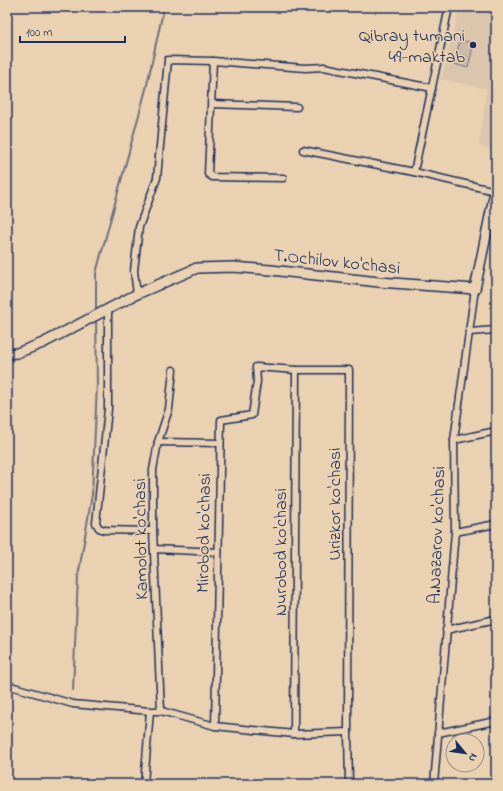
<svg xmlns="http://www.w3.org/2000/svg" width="503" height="791" font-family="'Indie Flower',sans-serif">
<rect width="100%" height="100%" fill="#ead1b2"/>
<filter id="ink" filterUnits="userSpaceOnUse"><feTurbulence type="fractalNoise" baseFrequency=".025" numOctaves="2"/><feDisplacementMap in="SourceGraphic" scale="8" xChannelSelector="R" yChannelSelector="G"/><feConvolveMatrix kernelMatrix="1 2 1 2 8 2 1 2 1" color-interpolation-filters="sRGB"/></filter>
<g filter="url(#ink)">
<polygon fill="#dbc5ac" points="460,7 479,7 496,10 496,151 479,146 487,89 441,79"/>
<polygon fill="#ccb9a6" stroke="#747482" points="460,40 474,43 468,68 454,64"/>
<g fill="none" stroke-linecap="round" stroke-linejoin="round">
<g stroke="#6d6f7f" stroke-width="2">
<polyline points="96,312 96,273 146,89 164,7"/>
<polyline points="73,690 78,577 92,495 97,385 96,319"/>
</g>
<defs>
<g id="minor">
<polyline points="213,61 208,174 212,177 283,178"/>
<polyline points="212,104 297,107"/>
<polyline points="303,150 414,172 495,191"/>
<polyline points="414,172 449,7"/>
<polyline points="487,227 496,227"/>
<polyline points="137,294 134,271 139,227 157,178 168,60 213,61 305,68 324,67 432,88"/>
<polyline points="108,309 108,409 96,523 99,528 104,530 153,531"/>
<polyline points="469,332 496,330"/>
<polyline points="454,440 496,431"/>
<polyline points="158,442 220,443"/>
<polyline points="455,532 496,524"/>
<polyline points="154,549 218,552"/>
<polyline points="446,630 496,619"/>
<polyline points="7,685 73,704 150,711 161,711 215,726 294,734 348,732"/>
<polyline points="161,711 153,531 153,470 158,442 169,409 173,370"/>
<polyline points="215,726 221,420 252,415 257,381 256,367 296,370 349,370 348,732 349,784"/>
<polyline points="438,733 496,721"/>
<polyline points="294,734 296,370"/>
<polyline points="144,784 150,711"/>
<polyline points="434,784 455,532 454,440 475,289"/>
</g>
<polyline id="secondary" points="7,354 17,353 43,343 137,294 197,268 233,267 271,270 379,282 475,289 496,187"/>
</defs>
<use href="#minor" stroke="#1b2f5e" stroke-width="9"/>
<use href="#secondary" stroke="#1b2f5e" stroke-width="12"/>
<use href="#minor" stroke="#ead1b2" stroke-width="6"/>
<use href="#secondary" stroke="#ead1b2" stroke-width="9"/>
</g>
</g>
<circle fill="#1b2f5e" stroke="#ead1b2" stroke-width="1.5" cx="473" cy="45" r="4"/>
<g text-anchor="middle" stroke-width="3" stroke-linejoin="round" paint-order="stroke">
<g font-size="18" fill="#1b2f5e" stroke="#ead1b2" text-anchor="end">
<text x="465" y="41">Qibray tumani<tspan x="465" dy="21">49-maktab</tspan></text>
</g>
<g font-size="18" fill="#1b2f5e" stroke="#ead1b2">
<text transform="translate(337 261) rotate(6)" y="6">T.Ochilov ko'chasi</text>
<text transform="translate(334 504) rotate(-90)" y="6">Urizkor ko'chasi</text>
<text transform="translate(203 533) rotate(-89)" y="6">Mirobod ko'chasi</text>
<text transform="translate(436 535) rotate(-88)" y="6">A.Nazarov ko'chasi</text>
<text transform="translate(140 539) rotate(-91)" y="6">Kamolot ko'chasi</text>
<text transform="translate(280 552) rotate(-90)" y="6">Nurobod ko'chasi</text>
</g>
</g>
<rect width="503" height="791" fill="none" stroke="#ead1b2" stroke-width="24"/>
<rect x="12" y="12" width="479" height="767" fill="none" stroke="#1b2f5e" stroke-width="1.5" filter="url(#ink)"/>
<g transform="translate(465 753) rotate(119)"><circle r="19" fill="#ead1b2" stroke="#979090"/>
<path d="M0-3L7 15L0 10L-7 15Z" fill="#1b2f5e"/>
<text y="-6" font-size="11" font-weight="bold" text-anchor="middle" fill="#1b2f5e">N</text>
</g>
<path d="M20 36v6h105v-6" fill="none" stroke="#1b2f5e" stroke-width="2"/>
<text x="26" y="36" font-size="12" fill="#1b2f5e" stroke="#ead1b2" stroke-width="3" paint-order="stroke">100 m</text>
</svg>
